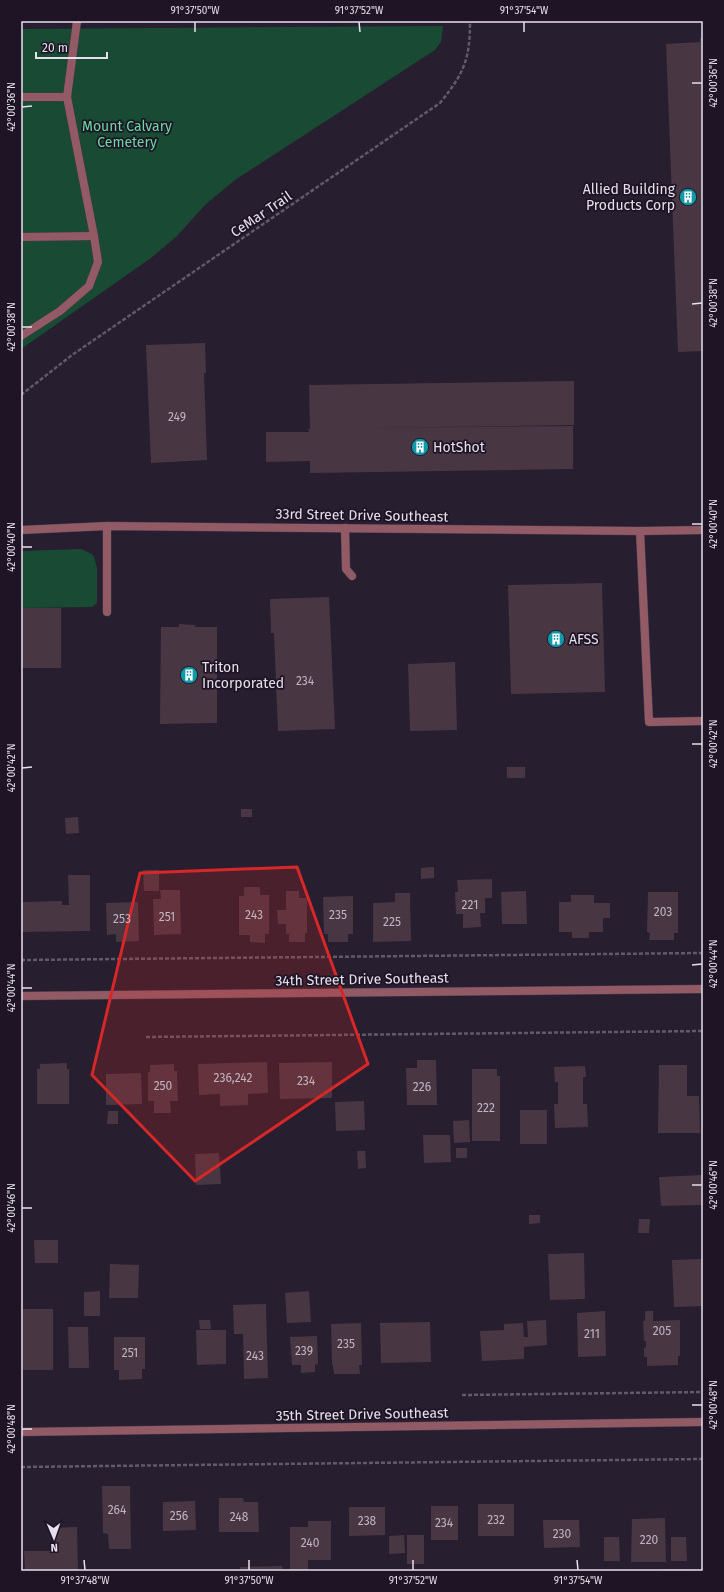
<svg xmlns="http://www.w3.org/2000/svg" width="724" height="1592" font-family="'Fira Sans',sans-serif">
<rect width="100%" height="100%" fill="#271e2f"/>
<g fill="#194b34">
<polygon points="443,26 441,42 435,50 235,180 206,204 177,236 151,258 21,349 21,29"/>
<polygon points="81,549 92,554 94,557 97,568 97,603 92,607 21,608 21,551"/>
</g>
<g fill="#493643">
<polygon points="700,38 703,38 703,351 678,352 666,44 700,42"/>
<polygon points="205,343 206,373 204,373 207,460 151,463 146,345"/>
<polygon points="574,381 574,425 361,428 573,426 573,469 310,473 310,461 266,462 266,432 309,432 308,429 310,429 309,385"/>
<polygon points="602,583 605,692 511,694 508,585"/>
<polygon points="329,597 335,729 278,731 274,633 271,633 270,599"/>
<rect x="21" y="608" width="40" height="60"/>
<polygon points="179,624 195,625 195,627 217,627 217,723 160,724 161,627 179,627"/>
<polygon points="455,662 457,730 410,731 408,664"/>
<rect x="507" y="767" width="18" height="11"/>
<rect x="241" y="809" width="11" height="8"/>
<polygon points="78,817 79,833 66,834 65,818"/>
<polygon points="434,867 434,878 421,879 421,868"/>
<polygon points="143,870 159,870 159,891 144,891"/>
<polygon points="68,875 90,875 90,931 21,932 21,902 62,901 62,905 69,905"/>
<polygon points="492,879 492,898 485,898 485,913 480,913 481,927 463,928 463,914 456,914 455,892 458,892 457,880"/>
<polygon points="244,887 260,887 260,895 269,895 269,934 265,934 265,943 250,942 250,935 239,935 239,896 244,896"/>
<polygon points="160,890 180,890 181,934 154,935 153,899 161,899"/>
<polygon points="286,891 299,891 299,898 307,898 307,933 305,933 305,942 289,942 289,934 286,934 286,924 278,924 277,910 286,910"/>
<polygon points="526,891 527,924 502,924 501,892"/>
<polygon points="648,892 678,892 678,933 674,933 674,940 649,940 650,933 647,932"/>
<polygon points="395,893 410,893 411,941 373,942 373,903 395,902"/>
<polygon points="571,895 594,895 594,903 610,903 610,918 603,918 603,932 589,932 589,938 572,938 572,932 559,932 559,902 571,902"/>
<polygon points="353,896 353,934 348,934 348,942 328,942 328,934 324,934 323,897"/>
<polygon points="138,902 139,941 116,942 116,934 107,935 106,903"/>
<polygon points="417,1060 436,1060 437,1105 407,1105 406,1068 417,1068"/>
<polygon points="267,1062 268,1093 248,1094 248,1105 220,1106 220,1094 199,1095 198,1064"/>
<polygon points="332,1062 332,1098 280,1099 279,1063"/>
<polygon points="67,1063 67,1069 69,1069 69,1104 37,1104 37,1069 40,1069 40,1064"/>
<polygon points="174,1064 174,1071 177,1071 178,1101 170,1101 171,1113 154,1113 154,1101 148,1101 148,1072 150,1072 150,1065"/>
<polygon points="659,1065 687,1065 687,1096 699,1096 700,1133 658,1133"/>
<polygon points="585,1066 586,1077 583,1077 583,1104 587,1104 588,1127 555,1128 554,1104 558,1104 558,1082 555,1082 554,1067"/>
<polygon points="472,1069 497,1069 497,1076 500,1076 500,1141 472,1141"/>
<polygon points="141,1073 142,1104 106,1105 106,1074"/>
<polygon points="364,1101 365,1130 336,1131 335,1102"/>
<rect x="520" y="1110" width="27" height="34"/>
<polygon points="108,1111 118,1111 118,1124 107,1124"/>
<polygon points="469,1120 470,1142 454,1143 453,1121"/>
<polygon points="423,1135 450,1135 451,1162 424,1163"/>
<rect x="456" y="1148" width="11" height="10"/>
<polygon points="357,1151 365,1151 366,1168 358,1169"/>
<polygon points="219,1153 221,1184 196,1185 195,1154"/>
<polygon points="703,1175 703,1205 661,1206 659,1177"/>
<polygon points="529,1215 540,1215 540,1223 529,1224"/>
<polygon points="639,1219 650,1219 649,1233 638,1233"/>
<polygon points="34,1240 58,1240 58,1263 35,1263"/>
<polygon points="584,1253 585,1299 550,1300 548,1254"/>
<polygon points="703,1259 703,1306 674,1307 672,1260"/>
<polygon points="110,1264 139,1265 138,1298 109,1298"/>
<polygon points="100,1291 100,1316 84,1316 84,1292"/>
<polygon points="309,1291 311,1322 287,1323 285,1293"/>
<polygon points="266,1304 268,1378 244,1379 243,1334 234,1334 233,1305"/>
<rect x="23" y="1309" width="30" height="61"/>
<polygon points="605,1311 606,1356 578,1357 577,1313"/>
<polygon points="645,1311 653,1311 653,1321 680,1320 680,1356 678,1356 678,1365 647,1366 647,1357 644,1357 644,1348 646,1347 646,1341 644,1341 643,1321 645,1321"/>
<polygon points="199,1320 210,1320 211,1329 200,1329"/>
<polygon points="546,1320 547,1345 524,1347 524,1359 482,1361 480,1331 504,1330 504,1324 523,1323 524,1337 528,1337 527,1321"/>
<polygon points="430,1322 431,1362 381,1363 380,1323"/>
<polygon points="361,1323 362,1365 359,1365 360,1374 334,1374 333,1365 332,1365 331,1324"/>
<polygon points="68,1327 88,1327 89,1368 69,1368"/>
<polygon points="196,1330 226,1330 226,1364 197,1365"/>
<polygon points="317,1336 318,1364 315,1365 315,1372 301,1373 301,1365 292,1365 290,1337"/>
<polygon points="114,1337 145,1337 145,1369 142,1369 142,1379 119,1380 119,1370 114,1370"/>
<polygon points="102,1486 130,1486 131,1549 109,1549 108,1534 103,1533"/>
<polygon points="219,1498 243,1498 244,1502 258,1502 259,1532 219,1532"/>
<polygon points="195,1501 196,1530 163,1531 163,1502"/>
<rect x="478" y="1504" width="36" height="32"/>
<rect x="431" y="1506" width="27" height="34"/>
<polygon points="349,1507 385,1507 385,1535 349,1536"/>
<polygon points="665,1518 666,1562 631,1562 632,1519"/>
<polygon points="543,1520 579,1520 580,1547 544,1548"/>
<polygon points="308,1521 331,1521 331,1560 308,1560 308,1571 290,1571 290,1527 308,1527"/>
<polygon points="77,1527 78,1571 25,1571 24,1551 54,1551 54,1528"/>
<polygon points="404,1535 405,1553 389,1554 389,1536"/>
<rect x="407" y="1535" width="17" height="29"/>
<polygon points="604,1537 619,1537 620,1561 604,1561"/>
<polygon points="671,1537 686,1537 687,1561 671,1561"/>
<polygon points="282,1566 283,1571 240,1571 240,1567"/>
<rect x="662" y="1569" width="33" height="2"/>
</g>
<g fill="none" stroke-linecap="round" stroke-linejoin="round">
<defs>
<g id="service">
<polyline points="21,97 67,97"/>
<polyline points="21,237 94,236"/>
<polyline points="21,336 60,311 89,286 98,262 94,236 67,97 77,21"/>
<polyline points="107,526 107,612"/>
<polyline points="345,528 346,569 352,576"/>
<polyline points="640,531 649,722 703,721"/>
</g>
<g id="minor">
<polyline points="21,530 107,526 640,531 703,530"/>
<polyline points="21,996 703,989"/>
<polyline points="21,1432 703,1422"/>
</g>
</defs>
<use href="#service" stroke="#423949" stroke-width="9"/>
<use href="#minor" stroke="#423949" stroke-width="9"/>
<g stroke="#625a69" stroke-width="2.5" stroke-dasharray="4 2" stroke-linecap="butt">
<path d="M21,395L72,355L440,103C464,73 470,60 470,21"/>
<polyline points="21,960 703,953"/>
<polyline points="146,1037 703,1031"/>
<polyline points="462,1395 703,1392"/>
<polyline points="21,1467 703,1459"/>
</g>
<use href="#service" stroke="#915a64" stroke-width="8"/>
<use href="#minor" stroke="#915a64" stroke-width="8"/>
</g>
<path fill="#d62828" fill-opacity="0.2" stroke="#d62828" stroke-width="3" stroke-linejoin="round" d="M297,867L368,1064L195,1181L92,1075L140,873Z"/>
<path fill="none" stroke="#e6e0ec" stroke-width="1.5" d="M195,22V32M359,22L360,32M524,22V32M692,83H702M22,107L32,106M692,304L702,303M22,327H32M692,524H702M22,547H32M692,744H702M22,768L32,767M692,965L702,964M22,988H32M692,1185H702M22,1208H32M692,1405H702M22,1429H32M84,1560L85,1570M249,1560V1570M413,1560V1570M577,1560L578,1570"/>
<defs>
<symbol id="building-disc" viewBox="-11 -11 22 22"><circle r="9.5" fill="#0f9aa8" stroke="#1e1425"/><path d="M-4-6H4V6H1V3H-1V6H-4ZM-2.5-4.3h1.7v1.8h-1.7ZM.8-4.3h1.7v1.8H.8ZM-2.5-1h1.7V.8h-1.7ZM.8-1h1.7V.8H.8Z" fill="#fff"/></symbol>
</defs>
<g fill-rule="evenodd">
<use href="#building-disc" x="678" y="187" width="20" height="20"/>
<use href="#building-disc" x="410" y="437" width="20" height="20"/>
<use href="#building-disc" x="546" y="629" width="20" height="20"/>
<use href="#building-disc" x="179" y="665" width="20" height="20"/>
</g>
<g text-anchor="middle" stroke-width="3.5" stroke-linejoin="round" paint-order="stroke">
<g font-size="12" fill="#bfb6c2">
<text x="177" y="421">249</text>
<text x="305" y="685">234</text>
<text x="470" y="909">221</text>
<text x="663" y="916">203</text>
<text x="254" y="919">243</text>
<text x="338" y="919">235</text>
<text x="167" y="921">251</text>
<text x="122" y="923">253</text>
<text x="392" y="926">225</text>
<text x="233" y="1082">236,242</text>
<text x="306" y="1085">234</text>
<text x="163" y="1090">250</text>
<text x="422" y="1091">226</text>
<text x="486" y="1112">222</text>
<text x="662" y="1335">205</text>
<text x="592" y="1338">211</text>
<text x="346" y="1348">235</text>
<text x="304" y="1355">239</text>
<text x="130" y="1357">251</text>
<text x="255" y="1360">243</text>
<text x="117" y="1514">264</text>
<text x="179" y="1520">256</text>
<text x="239" y="1521">248</text>
<text x="496" y="1524">232</text>
<text x="367" y="1525">238</text>
<text x="444" y="1527">234</text>
<text x="562" y="1538">230</text>
<text x="649" y="1544">220</text>
<text x="310" y="1547">240</text>
</g>
<g font-size="14" fill="#68daa2" stroke="#1e1425">
<text x="127" y="131">Mount Calvary<tspan x="127" dy="16">Cemetery</tspan></text>
</g>
<g font-size="14" fill="#e6e0ec" stroke="#1e1425" text-anchor="start">
<text x="675" y="194" text-anchor="end">Allied Building<tspan x="675" dy="16">Products Corp</tspan></text>
<text x="433" y="452">HotShot</text>
<text x="569" y="644">AFSS</text>
<text x="202" y="672">Triton<tspan x="202" dy="16">Incorporated</tspan></text>
</g>
<g font-size="14" fill="#e6e0ec" stroke="#1e1425">
<text transform="translate(261 214) rotate(-34)" y="5">CeMar Trail</text>
<text transform="translate(362 515) rotate(1)" y="5">33rd Street Drive Southeast</text>
<text transform="translate(362 979) rotate(-1)" y="5">34th Street Drive Southeast</text>
<text transform="translate(362 1414) rotate(-1)" y="5">35th Street Drive Southeast</text>
</g>
</g>
<rect width="724" height="1592" fill="none" stroke="#1e1425" stroke-width="44"/>
<g transform="translate(54 1538) rotate(178)" stroke="#1e1425" stroke-width="3" paint-order="stroke">
<path d="M0-3L7 15L0 10L-7 15Z" fill="#e6e0ec"/>
<text y="-6" font-size="11" font-weight="bold" text-anchor="middle" fill="#e6e0ec">N</text>
</g>
<path d="M36 52v6h71v-6" fill="none" stroke="#e6e0ec" stroke-width="2"/>
<text x="42" y="52" font-size="12" fill="#e6e0ec" stroke="#1e1425" stroke-width="3" paint-order="stroke">20 m</text>
<rect x="22" y="22" width="680" height="1548" fill="none" stroke="#e6e0ec" stroke-width="1.5"/>
<g font-size="10" text-anchor="middle" fill="#e6e0ec">
<text x="195" y="14">91°37'50"W</text>
<text x="359" y="14">91°37'52"W</text>
<text x="524" y="14">91°37'54"W</text>
<text transform="translate(713 83) rotate(-90)" y="4">42°00'36"N</text>
<text transform="translate(11 107) rotate(-90)" y="4">42°00'36"N</text>
<text transform="translate(713 303) rotate(-90)" y="4">42°00'38"N</text>
<text transform="translate(11 327) rotate(-90)" y="4">42°00'38"N</text>
<text transform="translate(713 524) rotate(-90)" y="4">42°00'40"N</text>
<text transform="translate(11 547) rotate(-90)" y="4">42°00'40"N</text>
<text transform="translate(713 744) rotate(-90)" y="4">42°00'42"N</text>
<text transform="translate(11 768) rotate(-90)" y="4">42°00'42"N</text>
<text transform="translate(713 964) rotate(-90)" y="4">42°00'44"N</text>
<text transform="translate(11 988) rotate(-90)" y="4">42°00'44"N</text>
<text transform="translate(713 1185) rotate(-90)" y="4">42°00'46"N</text>
<text transform="translate(11 1208) rotate(-90)" y="4">42°00'46"N</text>
<text transform="translate(713 1405) rotate(-90)" y="4">42°00'48"N</text>
<text transform="translate(11 1429) rotate(-90)" y="4">42°00'48"N</text>
<text x="85" y="1584">91°37'48"W</text>
<text x="249" y="1584">91°37'50"W</text>
<text x="413" y="1584">91°37'52"W</text>
<text x="578" y="1584">91°37'54"W</text>
</g>
</svg>
